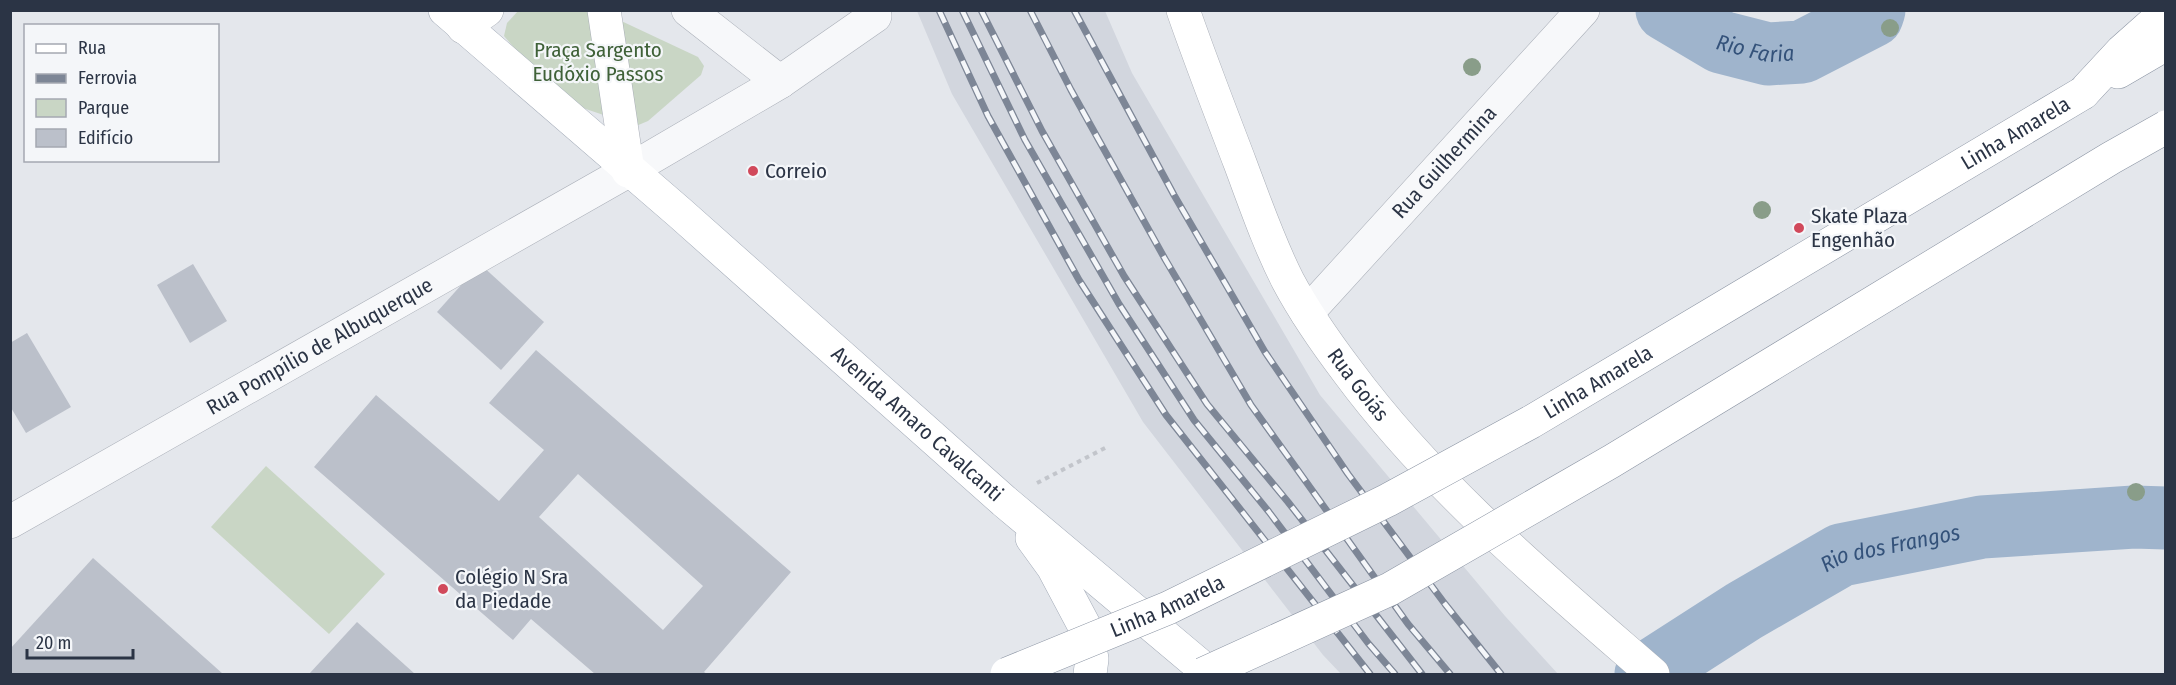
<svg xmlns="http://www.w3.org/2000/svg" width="2176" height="685" font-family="'Fira Sans Condensed',sans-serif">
<rect width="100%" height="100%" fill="#e4e7ec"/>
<polygon fill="#d2d6de" points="917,11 1105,11 1132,73 1320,395 1505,616 1558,674 1341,674 1323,655 1143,422 952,94"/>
<g fill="#c9d6c5">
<polygon points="518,11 600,11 698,57 704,66 701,75 648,121 636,126 577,106 516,50 504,36 507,23"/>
<polygon points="266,466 385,574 329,634 211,527"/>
</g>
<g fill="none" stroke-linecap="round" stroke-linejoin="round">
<g stroke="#9fb4cc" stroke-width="63">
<path id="s1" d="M1667,10L1721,42L1768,54L1802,52L1872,16L1874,10"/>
<path id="s2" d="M1646,674L1744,611L1841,555L1982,527L2134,517L2166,518"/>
</g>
</g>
<g fill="#bbc0ca" fill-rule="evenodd">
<polygon points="193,264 227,321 190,343 157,285"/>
<polygon points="480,264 544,322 501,370 437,312"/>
<polygon points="27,333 71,407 26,433 10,406 10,343"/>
<path d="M536,350L791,572L704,672L707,674H595L531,619L513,640L314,467L376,395L499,501L544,450L489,403ZM578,474L703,586L663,630L539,517Z"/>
<polygon points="93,558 223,674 10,674 10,649"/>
<polygon points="357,622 415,674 309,674"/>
</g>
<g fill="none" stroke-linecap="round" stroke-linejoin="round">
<defs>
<g id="minor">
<polyline points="688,10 780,82"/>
<polyline points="628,171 780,82 875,16"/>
</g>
<g id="tertiary">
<path id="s3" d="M1307,313L1583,10"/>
<path id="s4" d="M10,522L628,171"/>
</g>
<g id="secondary">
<polyline points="604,10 628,171"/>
<path id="s5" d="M1183,10C1201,62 1221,113 1240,163C1255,203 1269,244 1288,281C1305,313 1326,343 1348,372C1433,487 1545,580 1653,674"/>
<polyline points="463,27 487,10"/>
</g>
<g id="primary">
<path id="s6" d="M445,10L680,213L1004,501L1210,674"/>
<polyline points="1032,538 1053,567 1087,631 1092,659 1090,674"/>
</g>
<g id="motorway">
<polyline points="2118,72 2166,44"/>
<polyline points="2083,93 2122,51 2166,12"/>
</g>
</defs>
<use href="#minor" stroke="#a9aeb7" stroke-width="34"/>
<use href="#tertiary" stroke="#a9aeb7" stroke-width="34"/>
<use href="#secondary" stroke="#a9aeb7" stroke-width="34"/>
<use href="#primary" stroke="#a3abb8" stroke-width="34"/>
<use href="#motorway" stroke="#8b94a3" stroke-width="34"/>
<polyline stroke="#c2c5cb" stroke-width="4" stroke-dasharray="4.5 4.5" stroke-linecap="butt" points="1037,483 1107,447"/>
<use href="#minor" stroke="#f7f8fa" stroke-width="33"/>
<use href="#tertiary" stroke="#f7f8fa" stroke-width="33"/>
<use href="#secondary" stroke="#fff" stroke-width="33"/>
<use href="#primary" stroke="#fff" stroke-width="33"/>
<use href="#motorway" stroke="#fff" stroke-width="33"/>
<defs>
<g id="rail">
<polyline points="939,10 988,116 1079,280 1166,415 1370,674"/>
<polyline points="962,10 1025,140 1119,304 1194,420 1269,512 1368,643 1395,674"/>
<polyline points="981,10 1042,131 1124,276 1207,404 1288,502 1422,674"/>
<polyline points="1030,10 1071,90 1165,259 1251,405 1408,624 1450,674"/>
<polyline points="1074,10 1174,195 1265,352 1348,474 1445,604 1501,674"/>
</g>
</defs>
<use href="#rail" stroke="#7d8696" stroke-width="7"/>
<use href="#rail" stroke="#f4f6f9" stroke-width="4.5" stroke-dasharray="14" stroke-linecap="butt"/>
<defs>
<g id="motorway-bridge">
<path id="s7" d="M1007,674L1168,608L1388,500L1531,422L2083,93"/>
<polyline points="1203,674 1390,589 1612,461 2111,158 2166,127"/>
</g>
</defs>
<use href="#motorway-bridge" stroke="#8b94a3" stroke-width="34" stroke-linecap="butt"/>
<use href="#motorway-bridge" stroke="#fff" stroke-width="33"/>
</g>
<g fill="#899d89">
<circle cx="1890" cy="28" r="9"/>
<circle cx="1472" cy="67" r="9"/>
<circle cx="1762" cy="210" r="9"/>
<circle cx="2136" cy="492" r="9"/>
</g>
<g fill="#d1495b" stroke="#f4f6f9" stroke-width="2">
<circle cx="753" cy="171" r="6"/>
<circle cx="1799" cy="228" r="6"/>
<circle cx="443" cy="589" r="6"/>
</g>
<g text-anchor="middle" stroke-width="4.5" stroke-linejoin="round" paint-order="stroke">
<g font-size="21" fill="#3f6138" stroke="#f4f6f9">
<text x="598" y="57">Praça Sargento<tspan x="598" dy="24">Eudóxio Passos</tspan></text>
</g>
<g font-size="21" fill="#2b3445" stroke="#f4f6f9">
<text dy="7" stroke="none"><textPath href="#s7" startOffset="1146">Linha Amarela</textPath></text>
<text dy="7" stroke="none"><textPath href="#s3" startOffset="204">Rua Guilhermina</textPath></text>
<text dy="7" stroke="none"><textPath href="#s4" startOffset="356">Rua Pompílio de Albuquerque</textPath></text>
<text dy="7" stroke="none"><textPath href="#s7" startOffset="660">Linha Amarela</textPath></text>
<text dy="7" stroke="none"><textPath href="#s5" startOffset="416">Rua Goiás</textPath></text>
<text dy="7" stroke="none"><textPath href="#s6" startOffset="628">Avenida Amaro Cavalcanti</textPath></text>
<text dy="7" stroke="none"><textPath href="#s7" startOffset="174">Linha Amarela</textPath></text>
</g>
<g font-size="21" fill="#2b3445" stroke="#f4f6f9" text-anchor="start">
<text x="765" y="178">Correio</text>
<text x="1811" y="223">Skate Plaza<tspan x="1811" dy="24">Engenhão</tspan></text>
<text x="455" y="584">Colégio N Sra<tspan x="455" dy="24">da Piedade</tspan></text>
</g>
<g font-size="22" font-style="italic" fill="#34527a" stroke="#f4f6f9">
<text dy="8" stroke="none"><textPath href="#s1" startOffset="98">Rio Faria</textPath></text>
<text dy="8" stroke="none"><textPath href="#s2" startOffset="278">Rio dos Frangos</textPath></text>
</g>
</g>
<rect width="2176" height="685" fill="none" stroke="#2b3445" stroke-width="24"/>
<rect x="24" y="24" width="195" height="138" fill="#f4f6f9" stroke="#a4a8b1" stroke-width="1.5"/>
<rect x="36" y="44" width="30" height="9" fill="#ffffff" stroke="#a4a8b1" stroke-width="1.5"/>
<text x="78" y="54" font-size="18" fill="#2b3445">Rua</text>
<rect x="36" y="74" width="30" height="9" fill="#7d8696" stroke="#a4a8b1" stroke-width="1.5"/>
<text x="78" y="84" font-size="18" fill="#2b3445">Ferrovia</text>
<rect x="36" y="99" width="30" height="18" fill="#c9d6c5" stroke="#a4a8b1" stroke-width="1.5"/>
<text x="78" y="114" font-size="18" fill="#2b3445">Parque</text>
<rect x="36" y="129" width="30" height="18" fill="#bbc0ca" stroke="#a4a8b1" stroke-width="1.5"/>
<text x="78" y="144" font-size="18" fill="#2b3445">Edifício</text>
<path d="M27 649v9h106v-9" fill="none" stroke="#2b3445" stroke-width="3"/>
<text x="36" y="649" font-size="18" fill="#2b3445" stroke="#f4f6f9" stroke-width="4.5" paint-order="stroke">20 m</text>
</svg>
